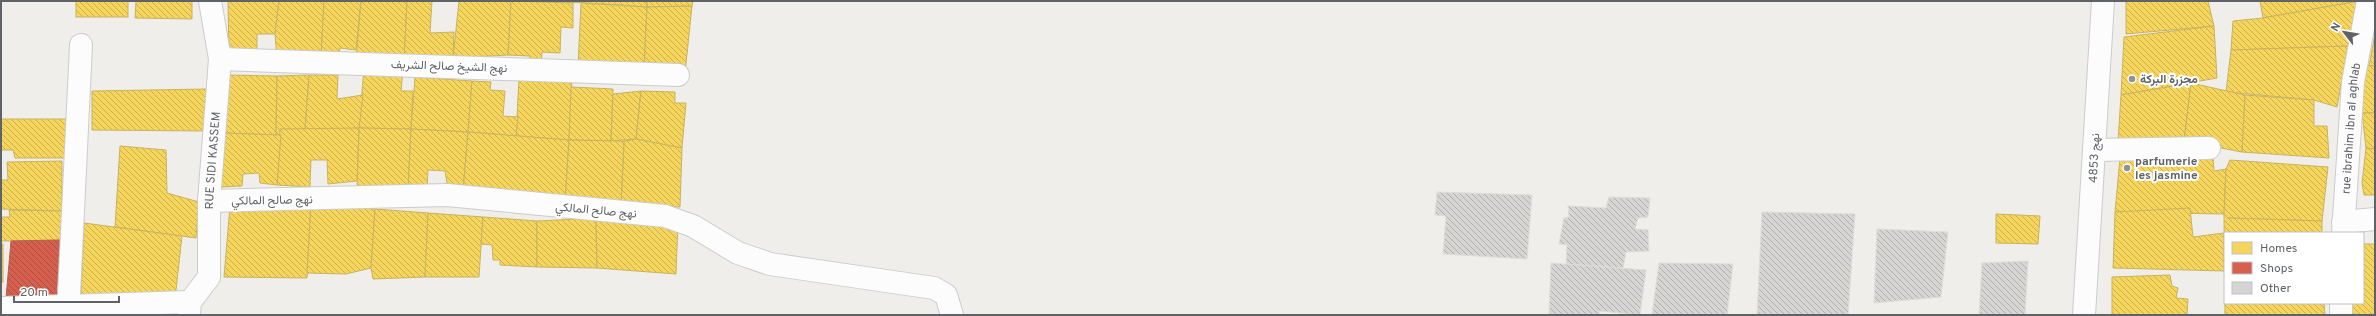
<svg xmlns="http://www.w3.org/2000/svg" width="2376" height="316" font-family="Overpass,Vazirmatn,sans-serif">
<defs>
<pattern id="homes-back-hatch" width="6" height="6" patternUnits="userSpaceOnUse"><rect width="6" height="6" fill="#f6d55c"/><path d="M-1 5l2 2M0 0l6 6M5-1l2 2" fill="none" stroke="#cab050"/></pattern>
<pattern id="shops-back-hatch" width="6" height="6" patternUnits="userSpaceOnUse"><rect width="6" height="6" fill="#d6604d"/><path d="M-1 5l2 2M0 0l6 6M5-1l2 2" fill="none" stroke="#a85042"/></pattern>
<pattern id="building-back-hatch" width="6" height="6" patternUnits="userSpaceOnUse"><rect width="6" height="6" fill="#d6d5d3"/><path d="M-1 5l2 2M0 0l6 6M5-1l2 2" fill="none" stroke="#b1b0af"/></pattern>
</defs>
<rect width="100%" height="100%" fill="#efeeea"/>
<g fill="url(#homes-back-hatch)" stroke="#c9b360">
<rect x="76" y="1" width="52" height="16"/>
<polygon points="136,1 192,1 192,19 135,18"/>
<polygon points="228,1 279,1 275,34 257,34 257,51 229,54"/>
<polygon points="279,1 324,1 321,57 277,58 275,34"/>
<polygon points="324,1 361,1 356,50 340,48 338,59 321,57"/>
<polygon points="361,1 407,1 404,61 356,59"/>
<polygon points="407,1 432,1 430,33 454,32 453,58 404,61"/>
<polygon points="459,1 511,1 508,55 453,58"/>
<polygon points="511,1 573,3 573,28 561,27 560,53 542,52 541,66 529,66 530,56 508,55"/>
<polygon points="547,1 603,1 603,4"/>
<polygon points="603,1 647,1 647,7 603,4"/>
<polygon points="647,1 693,1 692,6 647,7"/>
<polygon points="2126,1 2208,1 2214,26 2126,34"/>
<polygon points="2260,1 2359,1 2263,18"/>
<polygon points="2359,1 2348,46 2231,50 2233,21 2263,18"/>
<polygon points="581,3 647,7 644,69 578,66"/>
<polygon points="692,6 685,73 644,69 647,7"/>
<polygon points="2214,26 2217,78 2121,95 2124,37"/>
<polygon points="2375,34 2375,66 2369,66"/>
<polygon points="2348,46 2337,107 2314,100 2226,92 2231,50"/>
<polygon points="2364,65 2375,66 2375,113 2358,113"/>
<polygon points="364,68 403,70 401,91 413,91 411,129 359,128"/>
<polygon points="228,75 277,76 276,135 224,133"/>
<polygon points="309,75 305,130 280,129 281,135 276,135 277,76"/>
<polygon points="309,75 338,75 337,99 363,95 359,128 305,130"/>
<polygon points="415,77 472,81 468,132 411,129"/>
<polygon points="519,78 572,79 569,140 516,136"/>
<polygon points="472,81 491,82 490,90 505,91 503,116 518,117 516,136 468,132"/>
<polygon points="2191,83 2184,141 2118,142 2121,95"/>
<polygon points="2191,83 2245,95 2242,152 2184,141"/>
<polygon points="571,87 613,89 611,141 569,140"/>
<polygon points="207,89 203,131 92,130 92,91"/>
<polygon points="641,91 636,139 611,141 613,94"/>
<polygon points="641,91 675,92 675,103 686,103 682,148 636,139"/>
<polygon points="2245,95 2314,100 2314,126 2327,126 2329,158 2242,152"/>
<polygon points="2362,113 2375,113 2375,149 2366,148"/>
<polygon points="1,119 67,119 66,158 15,158 13,150 1,150"/>
<polygon points="359,128 357,181 328,184 327,160 311,160 310,187 277,185 280,129"/>
<polygon points="359,128 411,129 408,190 357,190"/>
<polygon points="411,129 468,132 463,191 448,189 445,171 428,170 427,190 408,190"/>
<polygon points="468,132 569,140 565,203 463,191"/>
<polygon points="224,133 281,135 277,185 260,183 259,173 243,174 242,186 220,187"/>
<polygon points="636,139 682,148 680,207 621,204 624,141"/>
<polygon points="569,140 624,141 621,204 565,203"/>
<polygon points="120,146 166,150 167,193 199,202 196,238 115,227"/>
<polygon points="2366,148 2375,149 2375,195 2364,195 2362,183"/>
<polygon points="2213,157 2214,171 2226,169 2224,214 2115,212 2120,158"/>
<polygon points="2230,160 2328,167 2322,221 2228,218 2224,214 2226,169"/>
<polygon points="62,161 62,211 1,209 1,180 8,180 7,162"/>
<polygon points="311,204 307,278 224,277 230,206"/>
<polygon points="311,204 375,209 371,268 346,274 307,273"/>
<polygon points="2190,208 2193,237 2224,233 2224,271 2113,268 2115,212"/>
<polygon points="375,209 428,213 425,277 373,279 371,268"/>
<polygon points="9,210 62,211 61,240 1,241 1,217 10,217"/>
<polygon points="428,213 483,217 479,277 425,277"/>
<polygon points="1996,214 2040,216 2038,244 1996,243"/>
<polygon points="2224,214 2228,218 2322,221 2322,233 2225,233 2225,303 2324,303 2325,315 2225,315"/>
<polygon points="483,217 537,221 537,267 500,265 500,260 493,260 492,245 481,244"/>
<polygon points="596,218 597,268 537,267 537,221"/>
<polygon points="596,218 678,222 676,274 597,268"/>
<polygon points="84,223 182,236 175,299 81,295"/>
<rect x="1" y="244" width="2" height="38"/>
<polygon points="2363,244 2375,244 2375,315 2352,315 2352,303 2363,303"/>
<polygon points="2170,275 2172,286 2178,288 2176,298 2188,299 2187,315 2112,315 2112,277"/>
</g>
<polygon fill="url(#shops-back-hatch)" stroke="#b26155" points="61,240 56,299 6,298 11,241"/>
<g fill="url(#building-back-hatch)" stroke="#deddd9">
<polygon points="1437,192 1532,195 1527,259 1443,254 1446,216 1435,215"/>
<polygon points="1609,197 1650,198 1648,217 1638,218 1635,229 1648,230 1649,251 1626,252 1623,268 1566,264 1567,245 1559,244 1564,218 1569,217 1568,206 1606,208"/>
<polygon points="1762,212 1855,214 1848,315 1757,315"/>
<polygon points="1877,229 1948,232 1941,297 1874,303"/>
<polygon points="2028,261 2025,315 1979,315 1982,263"/>
<polygon points="1551,263 1646,270 1640,315 1600,311 1599,315 1549,315"/>
<polygon points="1659,263 1733,264 1727,315 1652,315"/>
</g>
<g fill="none" stroke-linecap="round" stroke-linejoin="round">
<defs>
<g id="minor">
<polyline points="220,59 678,75"/>
<polyline points="2094,150 2209,148"/>
<polyline points="209,201 447,195 665,216 693,226 738,253 770,264 934,288 946,295 952,315"/>
<polyline points="2343,222 2375,219"/>
<path id="s1" d="M2343,233L2353,82L2368,1"/>
<polyline points="1,308 190,302"/>
<polyline points="68,315 81,45"/>
<path id="s2" d="M189,315L190,302L209,277V201L220,59L210,1"/>
<polyline points="2084,315 2103,1"/>
<polyline points="2341,315 2341,303"/>
</g>
</defs>
<use href="#minor" stroke="#cbcccc" stroke-width="24"/>
<use href="#minor" stroke="#fdfcfc" stroke-width="22"/>
</g>
<g fill="#919496" stroke="#fff" stroke-width="1.5">
<circle cx="2132" cy="79" r="4"/>
<circle cx="2127" cy="168" r="4"/>
</g>
<g text-anchor="middle" stroke-width="4" stroke-linejoin="round" paint-order="stroke">
<g font-size="12" fill="#5f6368" stroke="#fff">
<text transform="translate(449 66) rotate(2)" y="4">نهج الشيخ صالح الشريف</text>
<text dy="4" stroke="none"><textPath href="#s1" startOffset="105">rue ibrahim ibn al aghlab</textPath></text>
<text transform="translate(2094 158) rotate(-87)" y="4">نهج 4853</text>
<text dy="4" stroke="none"><textPath href="#s2" startOffset="161">RUE SIDI KASSEM</textPath></text>
<text transform="translate(272 200) rotate(-1)" y="4">نهج صالح المالكي</text>
<text transform="translate(596 210) rotate(5)" y="4">نهج صالح المالكي</text>
</g>
<g font-size="12" font-weight="bold" fill="#5f6368" stroke="#fff" text-anchor="start">
<text x="2140" y="83">مجزرة البركة</text>
<text x="2135" y="165">parfumerie<tspan x="2135" dy="14">les jasmine</tspan></text>
</g>
</g>
<rect width="2376" height="316" fill="none" stroke="#5f6368" stroke-width="4"/>
<rect x="2224" y="232" width="140" height="72" fill="#ffffff" stroke="#bfc1c3"/>
<rect x="2232" y="242" width="20" height="12" fill="#f6d55c" stroke="#bfc1c3"/>
<text x="2260" y="252" font-size="12" fill="#5f6368">Homes</text>
<rect x="2232" y="262" width="20" height="12" fill="#d6604d" stroke="#bfc1c3"/>
<text x="2260" y="272" font-size="12" fill="#5f6368">Shops</text>
<rect x="2232" y="282" width="20" height="12" fill="#d6d5d3" stroke="#bfc1c3"/>
<text x="2260" y="292" font-size="12" fill="#5f6368">Other</text>
<g transform="translate(2344 32) rotate(301)" stroke="#ffffff" stroke-width="3" paint-order="stroke">
<path d="M0-3L7 15L0 10L-7 15Z" fill="#5f6368"/>
<text y="-6" font-size="11" font-weight="bold" text-anchor="middle" fill="#5f6368">N</text>
</g>
<path d="M14 296v6h105v-6" fill="none" stroke="#5f6368" stroke-width="2"/>
<text x="20" y="296" font-size="12" fill="#5f6368" stroke="#ffffff" stroke-width="3" paint-order="stroke">20 m</text>
</svg>
